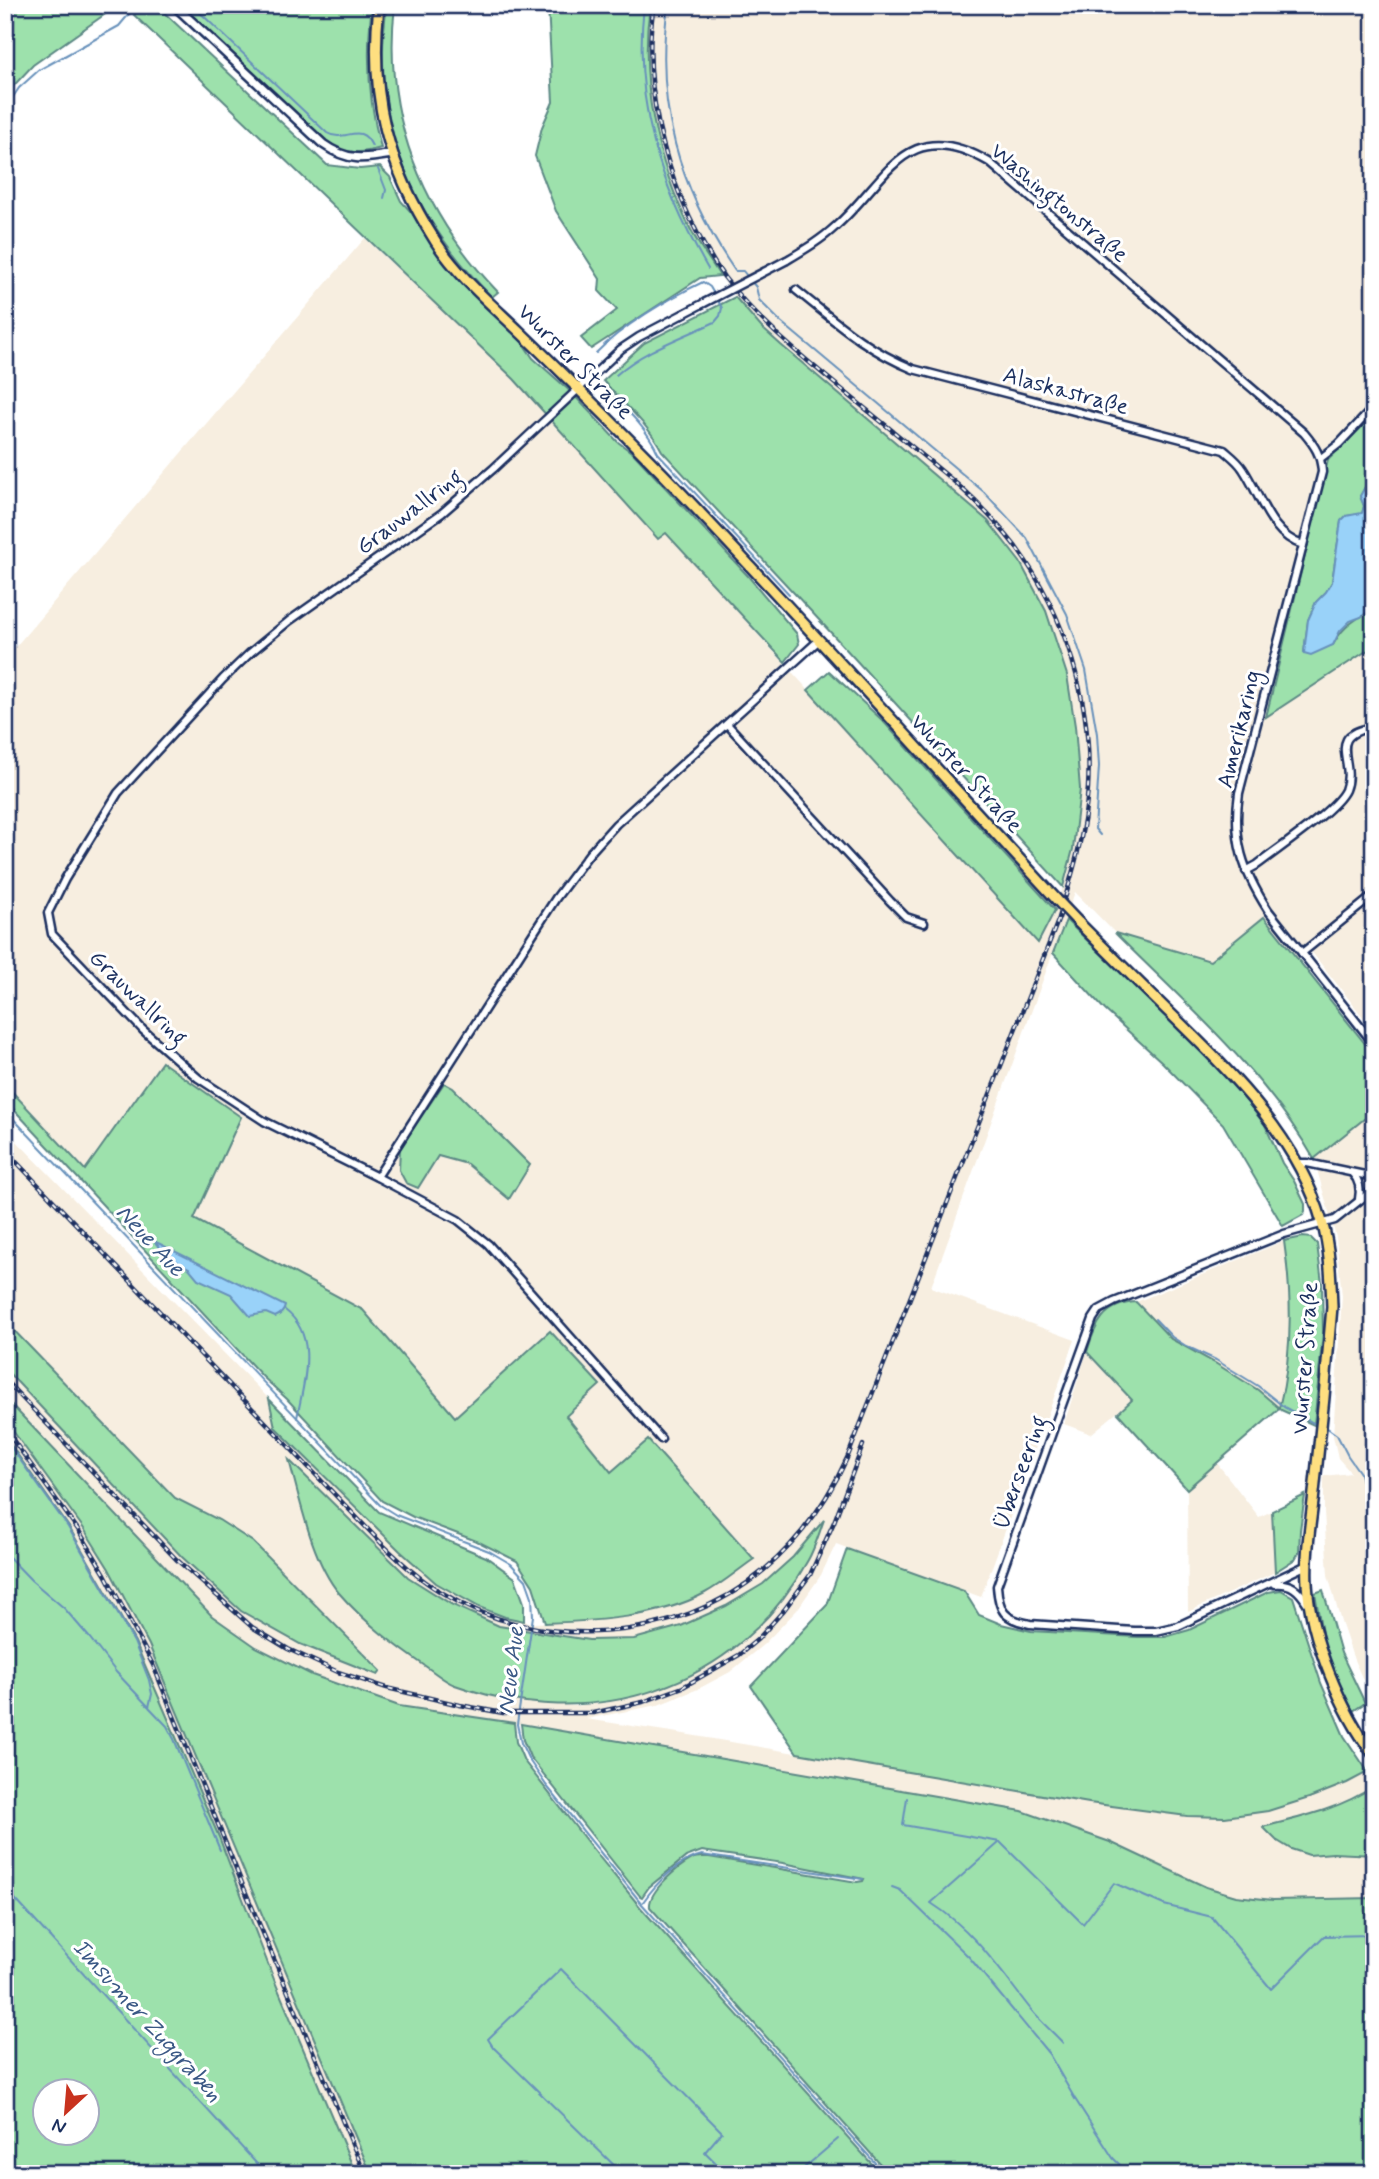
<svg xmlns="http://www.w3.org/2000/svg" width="1379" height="2179" font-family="Mynerve,sans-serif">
<rect width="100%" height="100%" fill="#fff"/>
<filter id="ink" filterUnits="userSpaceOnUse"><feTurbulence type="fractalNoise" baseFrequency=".0143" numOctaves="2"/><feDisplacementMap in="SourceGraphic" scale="14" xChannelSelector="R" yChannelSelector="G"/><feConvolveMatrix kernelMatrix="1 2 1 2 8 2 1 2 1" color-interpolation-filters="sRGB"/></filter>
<g filter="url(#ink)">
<g fill="#f7eee0" fill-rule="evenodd">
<path d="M650,5H1374V415L1324,473L1266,716L1374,646V1031L1310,950L1298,959L1264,917L1210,961L1115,933L1075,892L931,1287L1075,1340L981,1597L836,1544L821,1575L797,1610L764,1644L730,1672L698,1689L658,1705L586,1719L678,1733L1089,1803L1187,1816L1225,1817L1268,1811L1309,1798L1347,1783L1374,1768V1786L1356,1798L1322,1812L1264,1827L1276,1840L1291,1849L1309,1855L1333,1853L1374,1855V1898L1273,1900L1236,1896L1206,1887L1110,1842L1022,1811L521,1724L399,1706L312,1675L256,1647L212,1616L5,1398V1129L269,1399L275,1427L400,1551L436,1583L479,1607L505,1617L533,1623L587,1621L652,1613L704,1594L754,1559L647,1441L611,1472L566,1416L599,1385L551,1331L455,1417L363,1310L193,1219L240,1117L162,1062L85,1171L5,1084V659L365,238L514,379L659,539L665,532L1037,942L1058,905L1073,849L988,521L781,345L743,307L720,276L692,231L672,184L656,133L647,76V28ZM289,1461L408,1577L451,1604L499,1626L589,1640L634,1639L681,1626L726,1606L763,1584L793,1557L823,1523L809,1558L609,1702L575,1706L517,1701L453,1685Z"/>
<polygon points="1374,1111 1374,1704 1354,1660 1341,1622 1328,1575 1324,1512 1324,1476 1351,1473 1338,1458 1333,1436 1342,1296 1336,1237 1314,1159"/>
<polygon points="1284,1241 1291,1324 1285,1379 1279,1409 1258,1390 1215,1363 1171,1339 1136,1302"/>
<polygon points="1087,1352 1132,1400 1091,1434 1064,1424"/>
<polygon points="5,1420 84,1529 109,1569 149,1645 371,2174 356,2174 275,1982 219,1837 135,1642 69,1527 5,1437"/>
<polygon points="1217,1463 1259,1517 1272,1511 1275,1572 1188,1612 1187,1489"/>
</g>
<g fill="#9de1ac" stroke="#5c8885" stroke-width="2" fill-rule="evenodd">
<polygon points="5,5 118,5 33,65 5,95"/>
<polygon points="143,5 156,5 327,165 360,169 380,167 390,177 401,201 412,213 447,265 515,332 533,358 571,392 618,442 634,454 748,576 797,634 799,644 785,662 666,533 658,539 514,379 134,15"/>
<path d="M179,5H372C366,54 368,101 381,148C355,155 343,155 321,139Z"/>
<path d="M387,5H395C382,115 422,213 498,292L492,297C412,217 369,120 387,5Z"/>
<path d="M548,5H650C639,81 657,163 691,230C699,246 711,261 720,276L700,278L591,349L581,338L617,310L599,291L600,279L556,211L535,156L542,127L553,102Z"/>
<path d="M735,297L761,327L781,345L988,521L1020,562L1046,611L1067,675L1075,726L1080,789L1073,849L1063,887L834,636L662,451C648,424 623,403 603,381L644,343Z"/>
<path d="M1374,415V471L1360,496L1364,506L1362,514L1346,516L1341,521L1332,582L1326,592L1316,602L1308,620L1304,653L1333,645C1344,624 1355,621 1374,607V646L1266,717L1328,460Z"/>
<polygon points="829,671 882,720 1055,910 1038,943 808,690"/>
<path d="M1264,917L1374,1055V1111L1314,1159C1264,1071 1186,1004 1115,933L1210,961Z"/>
<polygon points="1066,920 1209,1058 1232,1083 1265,1125 1282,1163 1294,1181 1305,1204 1305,1211 1303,1215 1283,1226 1223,1124 1163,1063 1105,1010 1053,953"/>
<path d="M162,1062L241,1117L194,1219L363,1310L455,1417L550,1331L600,1385L566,1416L611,1472L648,1440L754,1559C738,1570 722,1584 705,1593C659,1618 596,1621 545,1623L533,1586L517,1561L479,1542L413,1517L382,1501L287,1399L263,1377L5,1100V1084L85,1170Z"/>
<polygon points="444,1083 453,1088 530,1165 509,1199 467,1164 438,1156 418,1188 406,1183 399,1170 400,1148"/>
<path d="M1303,1237L1311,1238L1317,1244L1322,1283L1323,1332L1314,1425L1279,1409L1187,1489L1118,1413L1132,1400L1087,1352C1095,1324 1104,1304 1136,1302L1171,1339L1215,1363L1258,1390L1279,1408C1293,1354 1292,1297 1284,1241Z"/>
<polygon points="5,1321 175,1498 219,1520 253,1542 381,1671 378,1675 300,1644 241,1611 182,1557 5,1369"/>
<polygon points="5,1398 212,1616 256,1647 312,1675 399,1706 514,1723 516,1742 524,1761 592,1848 641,1908 881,2174 371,2174 149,1645 109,1569 84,1529 5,1420"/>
<polygon points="269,1399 379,1512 486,1557 515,1578 524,1603 524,1621 505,1617 479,1607 436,1583 400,1551 275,1427"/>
<path d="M5,1437L69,1527L135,1642L219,1837L275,1982L356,2174H5ZM46,2092H88V2134H46Z"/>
<path d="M289,1460L408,1577L451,1604L499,1626L589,1640L634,1639L681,1626L726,1606L763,1584L793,1557L824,1520C819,1533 815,1548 808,1560C737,1690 592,1734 455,1685C446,1682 437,1674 428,1668C396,1646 365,1623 339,1593C312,1561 300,1500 289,1460Z"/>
<polygon points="1305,1495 1300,1530 1299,1552 1295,1559 1275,1572 1272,1511"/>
<polygon points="847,1549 964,1591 979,1615 1001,1624 1031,1631 1138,1637 1165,1637 1189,1630 1268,1592 1281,1590 1293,1597 1321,1683 1344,1736 1368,1772 1347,1783 1309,1798 1268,1811 1225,1817 1187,1816 1089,1803 797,1753 751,1686 827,1605"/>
<polygon points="1323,1590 1341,1653 1365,1703 1353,1711 1334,1673 1324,1645 1315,1593"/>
<path d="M521,1724L1022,1811L1110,1842L1206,1887L1236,1896L1273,1900L1374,1898V2174H889L650,1907C648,1891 679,1866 692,1859C697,1856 703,1857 709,1857L857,1882L863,1881L864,1879L783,1863L702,1851L686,1857L649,1887L642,1897L640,1896L530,1757L523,1740Z"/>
<path d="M1374,1786V1855L1333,1853L1309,1855L1291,1849L1276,1840L1263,1827C1302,1817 1340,1809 1374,1786Z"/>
</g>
<g fill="#99d2f9" stroke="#6791bb" stroke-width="2">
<polygon points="1374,471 1374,607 1361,617 1350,621 1340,631 1333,645 1311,655 1304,653 1308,620 1316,602 1326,592 1332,582 1341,521 1346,516 1362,513 1364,506 1360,496"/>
<path d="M154,1241L285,1306C284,1312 280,1315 275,1317L266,1313L250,1316L231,1294L198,1279L189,1268L167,1257Z"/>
</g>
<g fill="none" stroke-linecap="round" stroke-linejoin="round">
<g stroke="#6791bb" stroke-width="2">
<path d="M192,5L327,133C345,144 360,120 372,146"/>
<path d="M644,5C633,102 660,186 708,269"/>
<path d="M668,5C654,104 679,189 735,271H743L747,276"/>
<polyline points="5,109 19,88 39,70 119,26 135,7"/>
<polyline points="378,169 386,190 384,198"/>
<polyline points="751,281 756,287 759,300 781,322 984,492 1027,538 1067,614 1086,670 1097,734 1099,766 1095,829 1100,835"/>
<path d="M596,353C622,326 669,298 703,282L710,287L714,294"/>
<path d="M616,375C644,350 681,338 715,322L720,316L722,308L717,299"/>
<path d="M603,387C623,407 646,426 658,453L789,594"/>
<polyline points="5,1110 380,1505 396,1515 489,1551 511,1564 526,1580 532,1597 533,1616 517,1724 521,1743 529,1760 546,1785 642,1904 885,2174"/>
<path d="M285,1310C319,1336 304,1381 297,1418"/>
<polyline points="1155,1319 1172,1337 1186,1346 1216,1360 1258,1386 1284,1407 1317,1425"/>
<polyline points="1326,1427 1337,1435 1348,1456 1360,1473 1365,1495 1374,1507"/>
<polyline points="5,1439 68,1527 134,1642 149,1680 152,1694 149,1707 167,1726 174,1739 220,1850"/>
<polyline points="5,1553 31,1580 64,1608 89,1637 116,1672 148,1706"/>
<polyline points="907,1798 903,1825 1000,1842 1083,1924 1114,1883 1164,1905 1212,1917 1271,1989 1324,1936 1374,1935"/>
<path d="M1000,1842L931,1903C974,1930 1001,1972 1032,2011C1041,2022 1053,2032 1063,2043"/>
<polyline points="892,1887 900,1890 969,1957 1049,2054 1075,2099 1113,2158 1129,2174"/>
<polyline points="5,1888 266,2174"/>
<path d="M643,1902C656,1883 679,1860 702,1855L863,1879"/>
<polyline points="623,2174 493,2047 488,2039 561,1969 722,2132 705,2152 727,2174"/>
<polyline points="797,2174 838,2139"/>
</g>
<defs>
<g id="minor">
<path d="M787,260C804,250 821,240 836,226C887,181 906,113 989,162L1304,433C1315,446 1321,455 1322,472L1239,793C1232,840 1243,871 1268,910L1374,1044"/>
<path d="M796,290C836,322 865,349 913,369L1224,450C1231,456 1238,461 1243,469C1261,496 1270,535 1303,545"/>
<polyline points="704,303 639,337 621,349 493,469 442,513 289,621 250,653 223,679 118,793 65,879 48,913 52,934 143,1030 198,1078 264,1121 377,1177 556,898 589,854 616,824 818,641"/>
<polyline points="1321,458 1339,444 1374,407"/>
<polyline points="727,724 890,901 906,917 924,923"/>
<path d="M1246,871L1257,865C1276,850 1336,810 1345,790C1357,761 1323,735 1374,727"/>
<polyline points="1302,953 1374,895"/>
<polyline points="1298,1163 1307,1163 1374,1177"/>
<path d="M1353,1174C1359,1180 1361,1190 1359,1199"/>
<polyline points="377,1177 458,1220 488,1244 661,1439"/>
<path d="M1307,1565L1178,1626L1156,1631H1134L1030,1624C1004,1619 999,1612 997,1586L1093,1319L1099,1310L1114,1302L1284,1234L1335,1220L1374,1189"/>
<path d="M1274,1584C1291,1582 1299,1590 1307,1603"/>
</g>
<path id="tertiary" d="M174,5L323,144C348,162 364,159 393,154"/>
<g id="primary">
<path d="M379,5C369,96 387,165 436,242C458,276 490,303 519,331C568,378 616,426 663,474C797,613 926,758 1057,900"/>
<path d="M1078,922C1110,954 1141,985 1173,1016C1234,1076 1298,1138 1322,1222C1330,1248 1331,1280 1332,1307C1327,1369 1321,1431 1314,1493C1311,1522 1305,1553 1307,1583C1310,1637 1341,1712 1374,1755"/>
</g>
</defs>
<use href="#minor" stroke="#1b2f5e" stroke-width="11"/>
<use href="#tertiary" stroke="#1b2f5e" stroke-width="12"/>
<use href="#primary" stroke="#1b2f5e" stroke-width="14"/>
<use href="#minor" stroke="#fff" stroke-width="6"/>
<use href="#tertiary" stroke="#fff" stroke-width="7"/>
<use href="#primary" stroke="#fedf80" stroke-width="9"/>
<defs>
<g id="rail">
<path d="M5,1150L383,1545C401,1562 419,1579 441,1592C538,1653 676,1644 764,1570C801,1539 828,1500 848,1456L1059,918C1072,876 1085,833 1088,788C1093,704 1066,615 1016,547C999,525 979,504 958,485C919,452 879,420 839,387C799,354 756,319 724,277C692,231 671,181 659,127C651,88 647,44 654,5"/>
<polyline points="5,1380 176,1559 252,1627 288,1649 338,1672 387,1688 460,1705 503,1713 593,1713 643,1702 683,1687 739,1655 758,1639 784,1610 810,1575 834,1522 863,1445"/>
<polyline points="5,1429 79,1531 105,1574 153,1665 244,1888 365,2174"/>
</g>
</defs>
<use href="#rail" stroke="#1b2f5e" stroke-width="4.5"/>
<use href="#rail" stroke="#fff" stroke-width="2" stroke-dasharray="5" stroke-linecap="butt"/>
<defs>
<polyline id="minor-bridge" points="704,303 787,260"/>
<polyline id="primary-bridge" points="1057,900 1078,922"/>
</defs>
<use href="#minor-bridge" stroke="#1b2f5e" stroke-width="11" stroke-linecap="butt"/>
<use href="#primary-bridge" stroke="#1b2f5e" stroke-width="14" stroke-linecap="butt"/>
<use href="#minor-bridge" stroke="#fff" stroke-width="6"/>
<use href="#primary-bridge" stroke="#fedf80" stroke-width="9"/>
</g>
</g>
<g text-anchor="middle" stroke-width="6" stroke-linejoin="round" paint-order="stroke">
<g font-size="23" fill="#1b2f5e" stroke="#fff">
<text transform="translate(1060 202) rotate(40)" y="8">Washingtonstraße</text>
<text transform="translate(576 361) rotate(45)" y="8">Wurster Straße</text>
<text transform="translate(1066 390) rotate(15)" y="8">Alaskastraße</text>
<text transform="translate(409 511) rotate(-37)" y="8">Grauwallring</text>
<text transform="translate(1238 729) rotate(-76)" y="8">Amerikaring</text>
<text transform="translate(967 773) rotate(47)" y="8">Wurster Straße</text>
<text transform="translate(139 997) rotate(44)" y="8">Grauwallring</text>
<text transform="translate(1304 1358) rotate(-86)" y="8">Wurster Straße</text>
<text transform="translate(1019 1472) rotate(-70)" y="8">Überseering</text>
</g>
<g font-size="24" font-style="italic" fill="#3a5885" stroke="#fff">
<text transform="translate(151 1240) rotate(47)" y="8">Neue Aue</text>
<text transform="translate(510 1670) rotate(-83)" y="8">Neue Aue</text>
<text transform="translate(148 2020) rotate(48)" y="8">Imsumer Zuggraben</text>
</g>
</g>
<rect width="1379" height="2179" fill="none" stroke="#fff" stroke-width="28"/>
<rect x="14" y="14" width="1351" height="2151" fill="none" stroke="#1b2f5e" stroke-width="2.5" filter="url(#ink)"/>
<g transform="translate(66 2112) rotate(206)"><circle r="33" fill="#ffffff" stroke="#a4acbf" stroke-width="2"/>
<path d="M0-5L12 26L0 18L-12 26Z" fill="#c8321e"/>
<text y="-10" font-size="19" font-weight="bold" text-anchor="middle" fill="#1b2f5e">N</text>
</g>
</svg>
